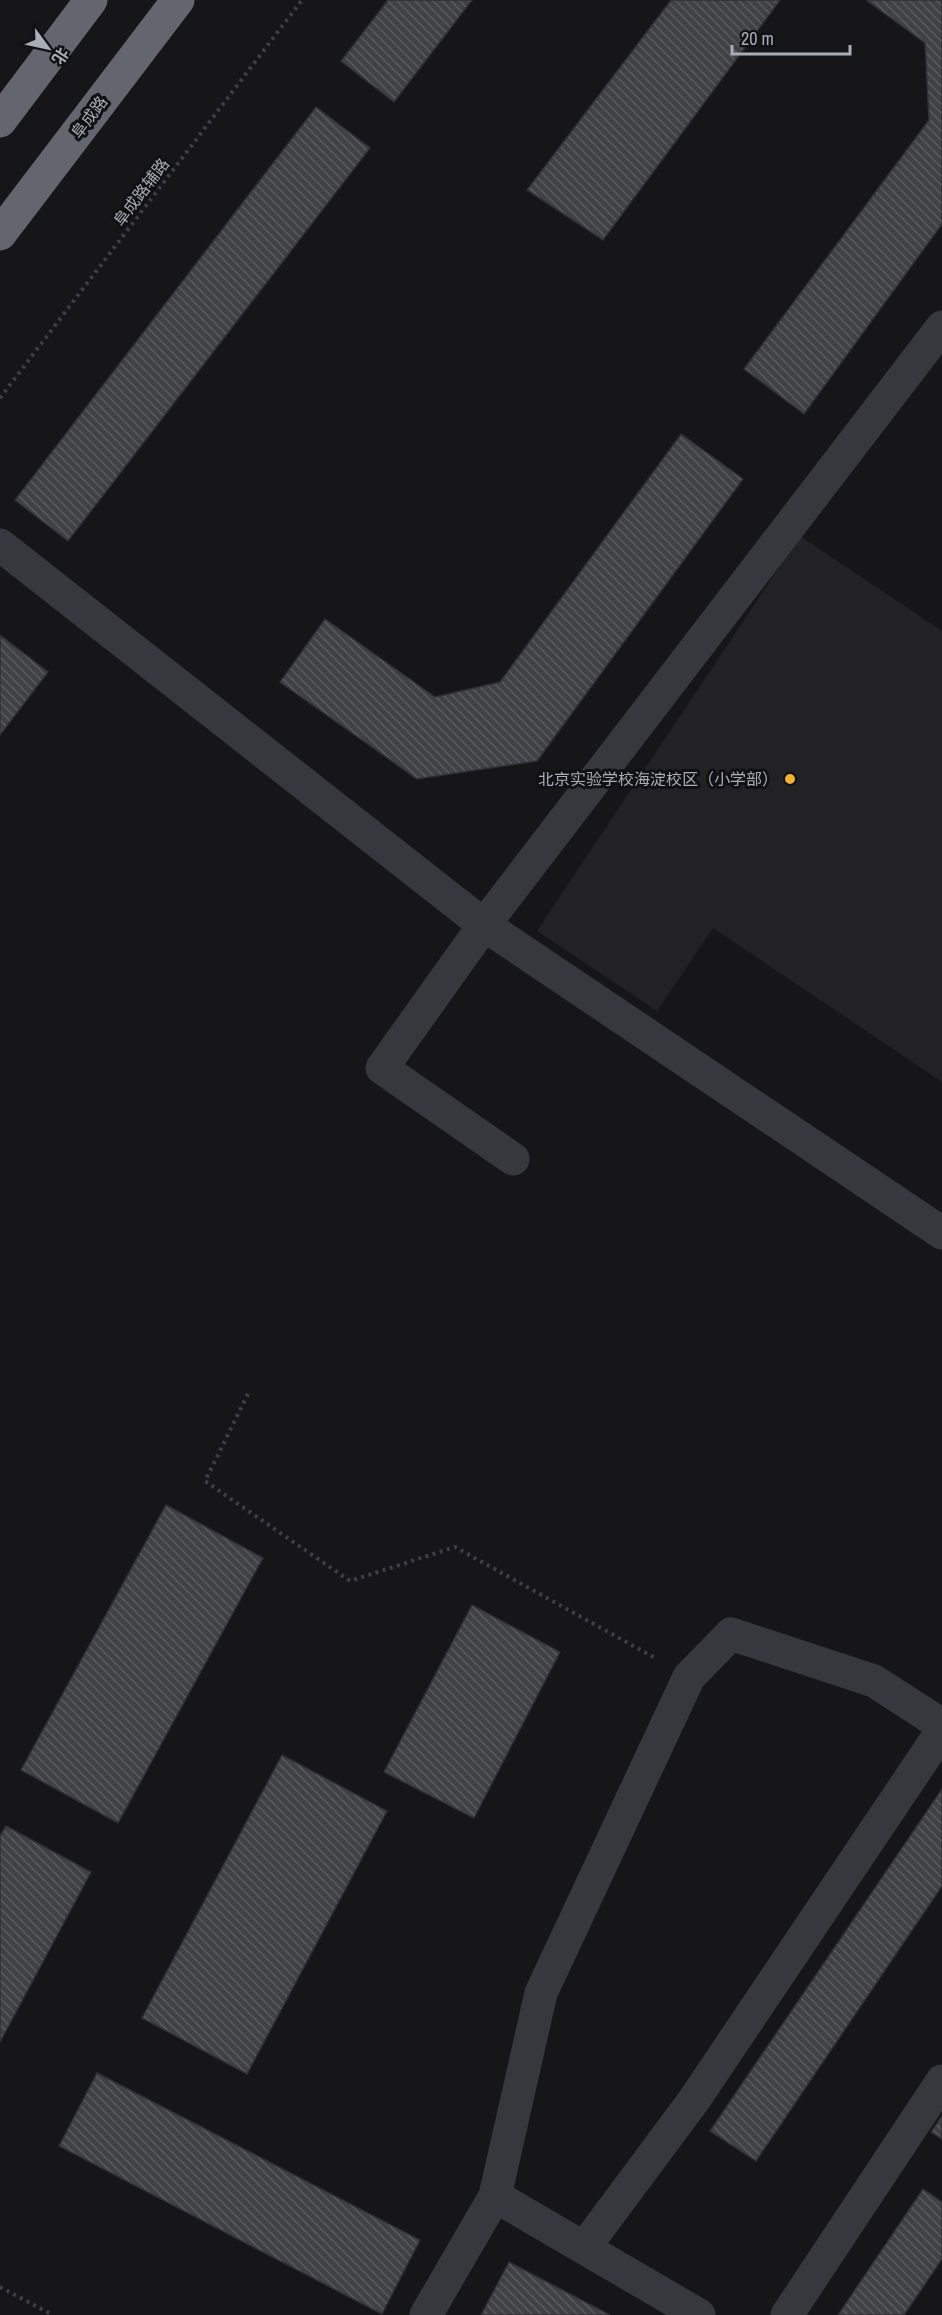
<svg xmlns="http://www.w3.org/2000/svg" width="942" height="2315" font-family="'Archivo Narrow','Noto Sans SC',sans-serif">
<defs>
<pattern id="building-back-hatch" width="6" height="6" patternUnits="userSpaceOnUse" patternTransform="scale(1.5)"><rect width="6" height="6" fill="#404145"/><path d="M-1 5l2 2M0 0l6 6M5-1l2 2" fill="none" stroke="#595a5e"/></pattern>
</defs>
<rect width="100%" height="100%" fill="#161618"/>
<polygon fill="#222225" points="800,536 942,631 942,1082 713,928 657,1011 537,931"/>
<g fill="url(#building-back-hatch)" stroke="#303034" stroke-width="1.5">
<polygon points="388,0 472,0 394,102 341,61"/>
<polygon points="671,0 780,0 603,240 527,190"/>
<polygon points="866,0 942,0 942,224 804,414 744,369 929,120 925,43"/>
<polygon points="316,107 370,148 68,541 15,500"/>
<polygon points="681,434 743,479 537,761 417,779 280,682 325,619 435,697 500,682"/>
<polygon points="0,635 48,672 0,735"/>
<polygon points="166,1505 263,1558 118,1823 21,1770"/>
<polygon points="472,1605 560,1652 474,1818 384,1772"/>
<polygon points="282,1755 387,1811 247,2074 142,2018"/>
<polygon points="942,1789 942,1886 756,2161 710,2131"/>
<polygon points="6,1826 91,1872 0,2042 0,1836"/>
<polygon points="97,2073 420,2240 382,2314 59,2146"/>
<polygon points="942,2116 942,2139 931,2132"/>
<polygon points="923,2189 942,2202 942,2259 904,2315 838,2315"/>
<polygon points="509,2262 610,2315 481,2315"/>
</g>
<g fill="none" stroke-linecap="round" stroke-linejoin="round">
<g stroke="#3d3f44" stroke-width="4" stroke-dasharray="3 4.5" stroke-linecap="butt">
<polyline points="0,398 302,0"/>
<polyline points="248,1394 205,1481 350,1581 455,1547 657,1659"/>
<polyline points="0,2287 53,2315"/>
</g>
<g stroke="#37383d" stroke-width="33">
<polyline points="0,545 484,925 942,1233"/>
<polyline points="513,1159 382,1068 484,925 942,327"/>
<polyline points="495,2196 699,2315"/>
<polyline points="584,2248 694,2100 942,1731"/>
<polyline points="426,2315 495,2196 541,1993 689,1677 731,1634 874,1681 942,1725"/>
<polyline points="787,2315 942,2081"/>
</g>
<g stroke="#63666e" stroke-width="33">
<polyline points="0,121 91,0"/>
<polyline points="0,234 178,0"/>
</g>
</g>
<circle fill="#f2b134" stroke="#111113" stroke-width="2" cx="790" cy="779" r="6"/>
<g text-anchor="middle" stroke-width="6" stroke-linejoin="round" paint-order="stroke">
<g font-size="16" fill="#a8adb8" stroke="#111113">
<text transform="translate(89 117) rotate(-53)" y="6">阜成路</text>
<text transform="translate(141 192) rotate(-53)" y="6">阜成路辅路</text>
</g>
<g font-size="16" fill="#a8adb8" stroke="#111113" text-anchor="end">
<text x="778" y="785">北京实验学校海淀校区（小学部）</text>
</g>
</g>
<g transform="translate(48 48) rotate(123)" stroke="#111113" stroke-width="4.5" paint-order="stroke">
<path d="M0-4.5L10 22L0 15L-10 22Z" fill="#a8adb8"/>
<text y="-9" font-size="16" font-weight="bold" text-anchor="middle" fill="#a8adb8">北</text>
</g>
<path d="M732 45v9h118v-9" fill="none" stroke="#a8adb8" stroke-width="3"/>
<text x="741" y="45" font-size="18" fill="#a8adb8" stroke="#111113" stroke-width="4.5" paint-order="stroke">20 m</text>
</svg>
